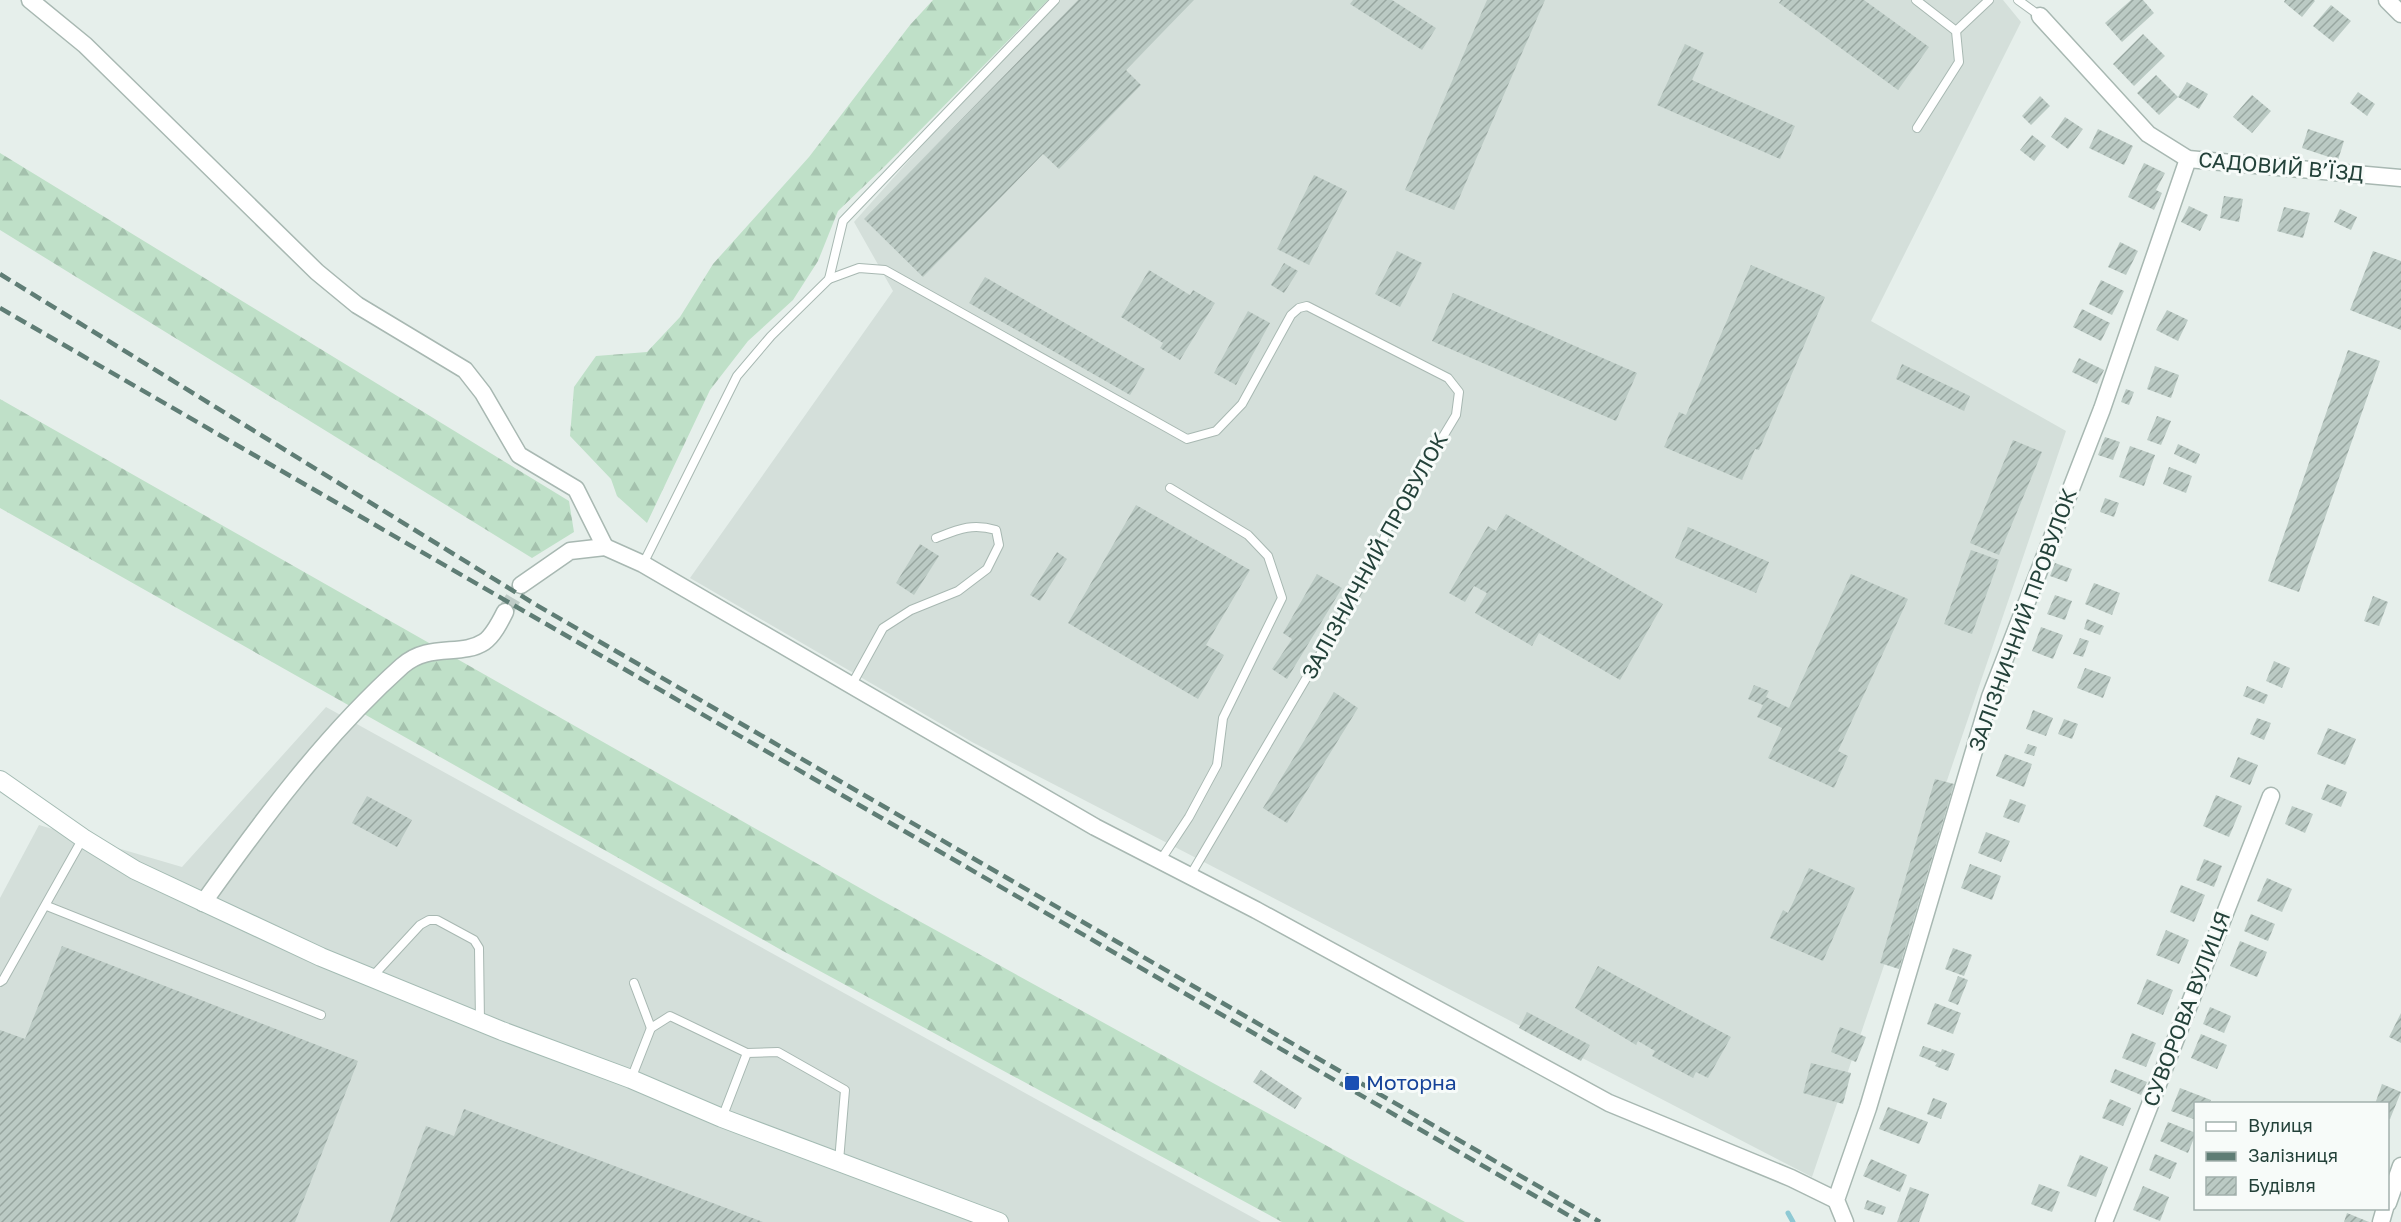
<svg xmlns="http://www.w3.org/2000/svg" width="2401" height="1222" font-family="'Golos Text',sans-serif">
<defs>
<pattern id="forest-firs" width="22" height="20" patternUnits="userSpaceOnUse" patternTransform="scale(1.5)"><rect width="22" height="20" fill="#bfe0c8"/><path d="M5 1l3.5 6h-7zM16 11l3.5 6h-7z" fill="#a4c1ad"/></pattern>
<pattern id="building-hatch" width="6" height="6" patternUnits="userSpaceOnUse" patternTransform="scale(1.5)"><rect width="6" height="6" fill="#bbcac4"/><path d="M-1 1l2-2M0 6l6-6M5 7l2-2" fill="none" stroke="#98a6a0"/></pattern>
</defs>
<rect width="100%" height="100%" fill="#e6efeb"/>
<g fill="#d4dfda">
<polygon points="1052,0 2003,0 2021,22 1871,321 2066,431 1812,1177 972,742 690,578 893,291 854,222"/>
<polygon points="326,707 1065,1115 1261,1222 0,1222 0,898 39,825 182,867"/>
</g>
<g fill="url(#forest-firs)">
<polygon points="933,0 1048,0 886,165 838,211 818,261 793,300 748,341 710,390 647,523 617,496 611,479 570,436 574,387 596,356 647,352 680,317 713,264 809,157 910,25"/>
<polygon points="0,153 569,501 574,532 532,558 0,230"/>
<polygon points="0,399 881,900 1465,1222 1282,1222 783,951 0,508"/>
</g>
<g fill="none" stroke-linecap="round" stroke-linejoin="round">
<polyline stroke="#8ec9d4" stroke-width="5" points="1788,1213 1793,1222"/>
</g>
<g fill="url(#building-hatch)">
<polygon points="1078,0 1194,0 1126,70 1141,85 1059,169 1043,154 923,277 864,219"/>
<polygon points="1353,0 1392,0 1436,28 1422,50 1350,4"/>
<polygon points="1487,0 1545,0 1454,210 1405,190"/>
<polygon points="1781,0 1864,0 1929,47 1898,90 1779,3"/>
<polygon points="2131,0 2143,0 2154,13 2122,42 2105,23"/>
<polygon points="2285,0 2314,0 2315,1 2302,17 2284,2"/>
<polygon points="2331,5 2351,21 2333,42 2313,26"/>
<polygon points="2143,34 2165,56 2134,86 2113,64"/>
<polygon points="1685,44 1704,53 1692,80 1795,126 1780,159 1657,105"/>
<polygon points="2156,75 2178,97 2159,115 2137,93"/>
<polygon points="2187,82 2208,94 2199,109 2178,97"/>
<polygon points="2358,92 2375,104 2367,116 2350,103"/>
<polygon points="2252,95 2271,111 2252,133 2233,117"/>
<polygon points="2040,96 2050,106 2031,125 2022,116"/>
<polygon points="2065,117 2083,129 2068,149 2051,137"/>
<polygon points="2098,129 2133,146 2124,165 2089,148"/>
<polygon points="2308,129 2344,141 2338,160 2302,148"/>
<polygon points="2032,135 2046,146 2034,161 2020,150"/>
<polygon points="2144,163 2165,173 2156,190 2162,193 2154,210 2128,197"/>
<polygon points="1314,175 1347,191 1309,265 1277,249"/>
<polygon points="2224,196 2243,199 2239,222 2220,218"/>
<polygon points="2189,206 2208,215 2200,231 2181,222"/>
<polygon points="2284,207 2310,213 2303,238 2277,231"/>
<polygon points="2340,209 2357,217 2351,230 2334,222"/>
<polygon points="2120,242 2138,251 2126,275 2108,267"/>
<polygon points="1397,251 1422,263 1400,307 1375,294"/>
<polygon points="2373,251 2401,261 2401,330 2350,310"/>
<polygon points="1284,263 1298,271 1284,293 1271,285"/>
<polygon points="1751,265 1825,297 1759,450 1755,449 1742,480 1664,447 1679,412 1686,415"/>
<polygon points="1149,270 1190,295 1193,290 1215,303 1180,360 1160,348 1163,343 1121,317"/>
<polygon points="985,277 1145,369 1130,395 969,303"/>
<polygon points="2101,280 2124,291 2112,315 2089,304"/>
<polygon points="1453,293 1637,373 1616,421 1432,341"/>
<polygon points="2082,309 2110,323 2101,341 2073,327"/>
<polygon points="2167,310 2188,320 2178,341 2156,330"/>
<polygon points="1248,311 1270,323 1236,385 1214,373"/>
<polygon points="2348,350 2380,361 2299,592 2268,581"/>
<polygon points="2079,358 2104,370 2097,384 2072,372"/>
<polygon points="1902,364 1970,396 1964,411 1896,379"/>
<polygon points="2155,366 2179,375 2171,398 2147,389"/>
<polygon points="2126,389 2134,392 2129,405 2121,402"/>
<polygon points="2157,416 2171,421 2161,445 2147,440"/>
<polygon points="2105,437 2120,442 2113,460 2098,455"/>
<polygon points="2013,440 2042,452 1999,555 1970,543"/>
<polygon points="2178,444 2200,454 2196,464 2174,454"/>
<polygon points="2130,446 2155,455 2144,486 2119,477"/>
<polygon points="2169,467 2192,476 2186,493 2163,484"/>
<polygon points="2105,498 2119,503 2114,517 2100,512"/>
<polygon points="1136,505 1250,570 1206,645 1224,655 1198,699 1068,623"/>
<polygon points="1506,514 1663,604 1620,680 1539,633 1532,646 1475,613 1487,593 1474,586 1465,602 1449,593 1488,526 1496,531"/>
<polygon points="1688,527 1769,562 1756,593 1675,558"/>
<polygon points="920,544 939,556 914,595 896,583"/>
<polygon points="1971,550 1999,560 1972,634 1944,624"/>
<polygon points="1057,552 1067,559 1040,601 1030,595"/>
<polygon points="2055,563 2072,569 2067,582 2050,576"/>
<polygon points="1317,574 1342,588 1287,679 1272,669 1292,639 1283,633"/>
<polygon points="1851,574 1908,599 1838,751 1848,756 1834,788 1768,758 1782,728 1757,717 1763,705 1748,699 1754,685 1769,691 1766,697 1789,708"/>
<polygon points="2094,583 2120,593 2112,615 2085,604"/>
<polygon points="2055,595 2072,601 2065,620 2047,614"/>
<polygon points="2373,596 2388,602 2379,626 2364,621"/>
<polygon points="2087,619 2104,626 2100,635 2084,629"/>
<polygon points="2041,627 2063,635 2053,659 2032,651"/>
<polygon points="2080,638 2089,641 2083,657 2073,654"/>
<polygon points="2274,661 2290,668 2282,688 2266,681"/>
<polygon points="2085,668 2111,677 2103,698 2077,688"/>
<polygon points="2247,686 2268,695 2264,704 2243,696"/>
<polygon points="1334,692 1358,708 1287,823 1263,808"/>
<polygon points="2033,710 2053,718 2046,736 2026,729"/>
<polygon points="2257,718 2271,723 2264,740 2250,734"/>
<polygon points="2064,719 2078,724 2072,739 2058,734"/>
<polygon points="2328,728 2356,739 2345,765 2317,754"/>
<polygon points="2028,744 2037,747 2034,756 2024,753"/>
<polygon points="2005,754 2032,764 2024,787 1996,776"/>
<polygon points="2238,757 2258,765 2250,785 2230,777"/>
<polygon points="1935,779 1954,784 1899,969 1880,963"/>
<polygon points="2327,784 2347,792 2341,807 2321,799"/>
<polygon points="2216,795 2242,806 2229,837 2203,826"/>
<polygon points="367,796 412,820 397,847 352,823"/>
<polygon points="2010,799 2026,805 2019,823 2003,817"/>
<polygon points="2292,806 2313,814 2305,833 2285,824"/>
<polygon points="1986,832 2010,841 2001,862 1978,853"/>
<polygon points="2204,859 2222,866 2214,887 2196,880"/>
<polygon points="1970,864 2001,876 1992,900 1961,888"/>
<polygon points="1809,868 1855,888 1823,961 1770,938 1783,910 1788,913"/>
<polygon points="2267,878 2292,889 2282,912 2257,901"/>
<polygon points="2181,885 2205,895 2194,922 2170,912"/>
<polygon points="2251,914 2275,924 2268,941 2244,931"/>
<polygon points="2166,930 2189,940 2179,964 2156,955"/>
<polygon points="2240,941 2267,952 2257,977 2230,966"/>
<polygon points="62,946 358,1061 295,1222 0,1222 0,1030 25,1039"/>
<polygon points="1953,948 1972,955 1964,976 1945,969"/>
<polygon points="1598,966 1731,1037 1708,1078 1696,1072 1693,1078 1652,1056 1655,1051 1638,1041 1636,1045 1575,1008"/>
<polygon points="1958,976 1968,980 1958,1005 1948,1001"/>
<polygon points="2147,979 2173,990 2163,1015 2137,1004"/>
<polygon points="1935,1003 1961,1013 1953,1034 1927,1024"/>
<polygon points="2210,1007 2231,1016 2224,1033 2203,1024"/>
<polygon points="1527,1012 1590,1045 1581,1061 1519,1028"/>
<polygon points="2401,1013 2401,1043 2389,1037"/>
<polygon points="1840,1027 1866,1037 1856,1062 1831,1052"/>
<polygon points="2132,1033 2156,1043 2146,1067 2122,1058"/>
<polygon points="2201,1034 2227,1045 2217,1069 2191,1058"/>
<polygon points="1923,1046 1941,1052 1942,1049 1955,1054 1948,1071 1935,1066 1937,1063 1919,1056"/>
<polygon points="1811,1063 1851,1073 1843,1104 1803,1093"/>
<polygon points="2115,1069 2147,1082 2141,1095 2110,1082"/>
<polygon points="1261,1070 1302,1098 1295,1109 1253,1082"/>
<polygon points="2382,1084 2401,1092 2390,1119 2388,1118 2388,1104 2375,1104"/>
<polygon points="2180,1088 2211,1100 2209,1104 2196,1104 2196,1120 2171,1111"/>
<polygon points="1933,1098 1947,1103 1941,1119 1927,1114"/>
<polygon points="2110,1099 2131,1108 2123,1126 2102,1118"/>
<polygon points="1888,1107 1928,1122 1919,1144 1879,1129"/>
<polygon points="464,1109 763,1222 390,1222 426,1126 454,1136"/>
<polygon points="2168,1122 2196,1133 2188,1153 2160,1141"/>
<polygon points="2155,1154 2177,1163 2170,1179 2149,1170"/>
<polygon points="2080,1155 2108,1167 2096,1197 2067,1186"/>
<polygon points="1871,1159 1907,1175 1900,1192 1863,1176"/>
<polygon points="2039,1184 2060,1192 2052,1212 2031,1204"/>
<polygon points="2143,1186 2169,1197 2160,1221 2133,1210"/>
<polygon points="1910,1187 1929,1194 1919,1222 1897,1222"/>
<polygon points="1867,1200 1886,1207 1883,1215 1864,1209"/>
<polygon points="2347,1213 2369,1222 2344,1222"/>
</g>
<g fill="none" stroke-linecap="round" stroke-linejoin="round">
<polyline stroke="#bfccc8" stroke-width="16" stroke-dasharray="16 8" stroke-linecap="butt" points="505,612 521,585"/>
<defs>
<g id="service">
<polyline points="1916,0 1956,31 1959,62 1917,128"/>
<polyline points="2018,0 2040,16"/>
<polyline points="1956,31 1989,0"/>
<polyline points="829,279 859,268 885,270 1187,439 1216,431 1242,404 1291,315 1299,308 1307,306 1448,378 1459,392 1456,415 1387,530 1377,558 1190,876"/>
<polyline points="643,564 737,376 771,336 829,279 843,221 1055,0"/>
<path d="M851,686L883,628L911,610L958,591L987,569L999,545L996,530C972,523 959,529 936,538"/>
<polyline points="1160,861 1189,817 1217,765 1223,718 1282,598 1268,556 1248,535 1170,488"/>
<polyline points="47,906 321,1015"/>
<polyline points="372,977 420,925 429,920 437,920 474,940 479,948 480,1022"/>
<polyline points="0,982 3,980 83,838"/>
<polyline points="634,983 651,1028"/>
<polyline points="631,1079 651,1028 670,1016 747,1053"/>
<polyline points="722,1118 747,1053 778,1052 845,1090 839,1161"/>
</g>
<g id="minor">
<polyline points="30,0 85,45 317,272 357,305 465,370 483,393 519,455 576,489 605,547"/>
<polyline points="2387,0 2401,14"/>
<polyline points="2040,16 2148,134 2188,159 2401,178"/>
<polyline points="521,585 570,551 605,547 643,564 1095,827 1256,910 1609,1103 1791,1178 1836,1200"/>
<path d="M203,903C263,819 325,735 402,666C429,642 461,657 484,642C493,636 500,622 505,612"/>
<polyline points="2388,1203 2401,1166"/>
<polyline points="1845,1222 1836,1200 1868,1108 1990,697 2102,409 2188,159"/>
<polyline points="2104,1222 2271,796"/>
<polyline points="2381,1222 2385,1208"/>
</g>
<polyline id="secondary" points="0,780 83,838 135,870 321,957 502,1031 631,1079 722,1118 999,1222"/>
</defs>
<use href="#service" stroke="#a8b8b2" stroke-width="10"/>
<use href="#minor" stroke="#a8b8b2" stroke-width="19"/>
<use href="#secondary" stroke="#a4bbb3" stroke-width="20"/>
<use href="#service" stroke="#fff" stroke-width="8"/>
<use href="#minor" stroke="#fff" stroke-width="16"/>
<use href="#secondary" stroke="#fff" stroke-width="18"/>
<g stroke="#5f7d75" stroke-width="4.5" stroke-dasharray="12 6" stroke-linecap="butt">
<polyline points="0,274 533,603 1600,1222"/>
<polyline points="0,308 1580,1222"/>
</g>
</g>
<rect fill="#1a4fb4" stroke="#f7fbf9" stroke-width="2" x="1344" y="1075" width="16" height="16" rx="3"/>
<g text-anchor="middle" stroke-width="6" stroke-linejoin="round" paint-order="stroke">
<g font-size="21" fill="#24423a" stroke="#f7fbf9">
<text transform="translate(2281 167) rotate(5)" y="7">САДОВИЙ В’ЇЗД</text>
<text transform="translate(1375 556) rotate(-61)" y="7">ЗАЛІЗНИЧНИЙ ПРОВУЛОК</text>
<text transform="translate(2023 620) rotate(-70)" y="7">ЗАЛІЗНИЧНИЙ ПРОВУЛОК</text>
<text transform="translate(2187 1009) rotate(-69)" y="7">СУВОРОВА ВУЛИЦЯ</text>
</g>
<g font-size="21" fill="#164399" stroke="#f7fbf9" text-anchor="start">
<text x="1366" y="1090">Моторна</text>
</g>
</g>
<rect x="2194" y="1102" width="195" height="108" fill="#f7fbf9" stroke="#a3b1ad" stroke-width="1.5"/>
<rect x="2206" y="1122" width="30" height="9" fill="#ffffff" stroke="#a3b1ad" stroke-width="1.5"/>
<text x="2248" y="1132" font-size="18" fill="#24423a">Вулиця</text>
<rect x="2206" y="1152" width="30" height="9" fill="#5f7d75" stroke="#a3b1ad" stroke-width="1.5"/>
<text x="2248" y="1162" font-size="18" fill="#24423a">Залізниця</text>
<rect x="2206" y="1177" width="30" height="18" fill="url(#building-hatch)" stroke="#a3b1ad" stroke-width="1.5"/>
<text x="2248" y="1192" font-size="18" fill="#24423a">Будівля</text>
</svg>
